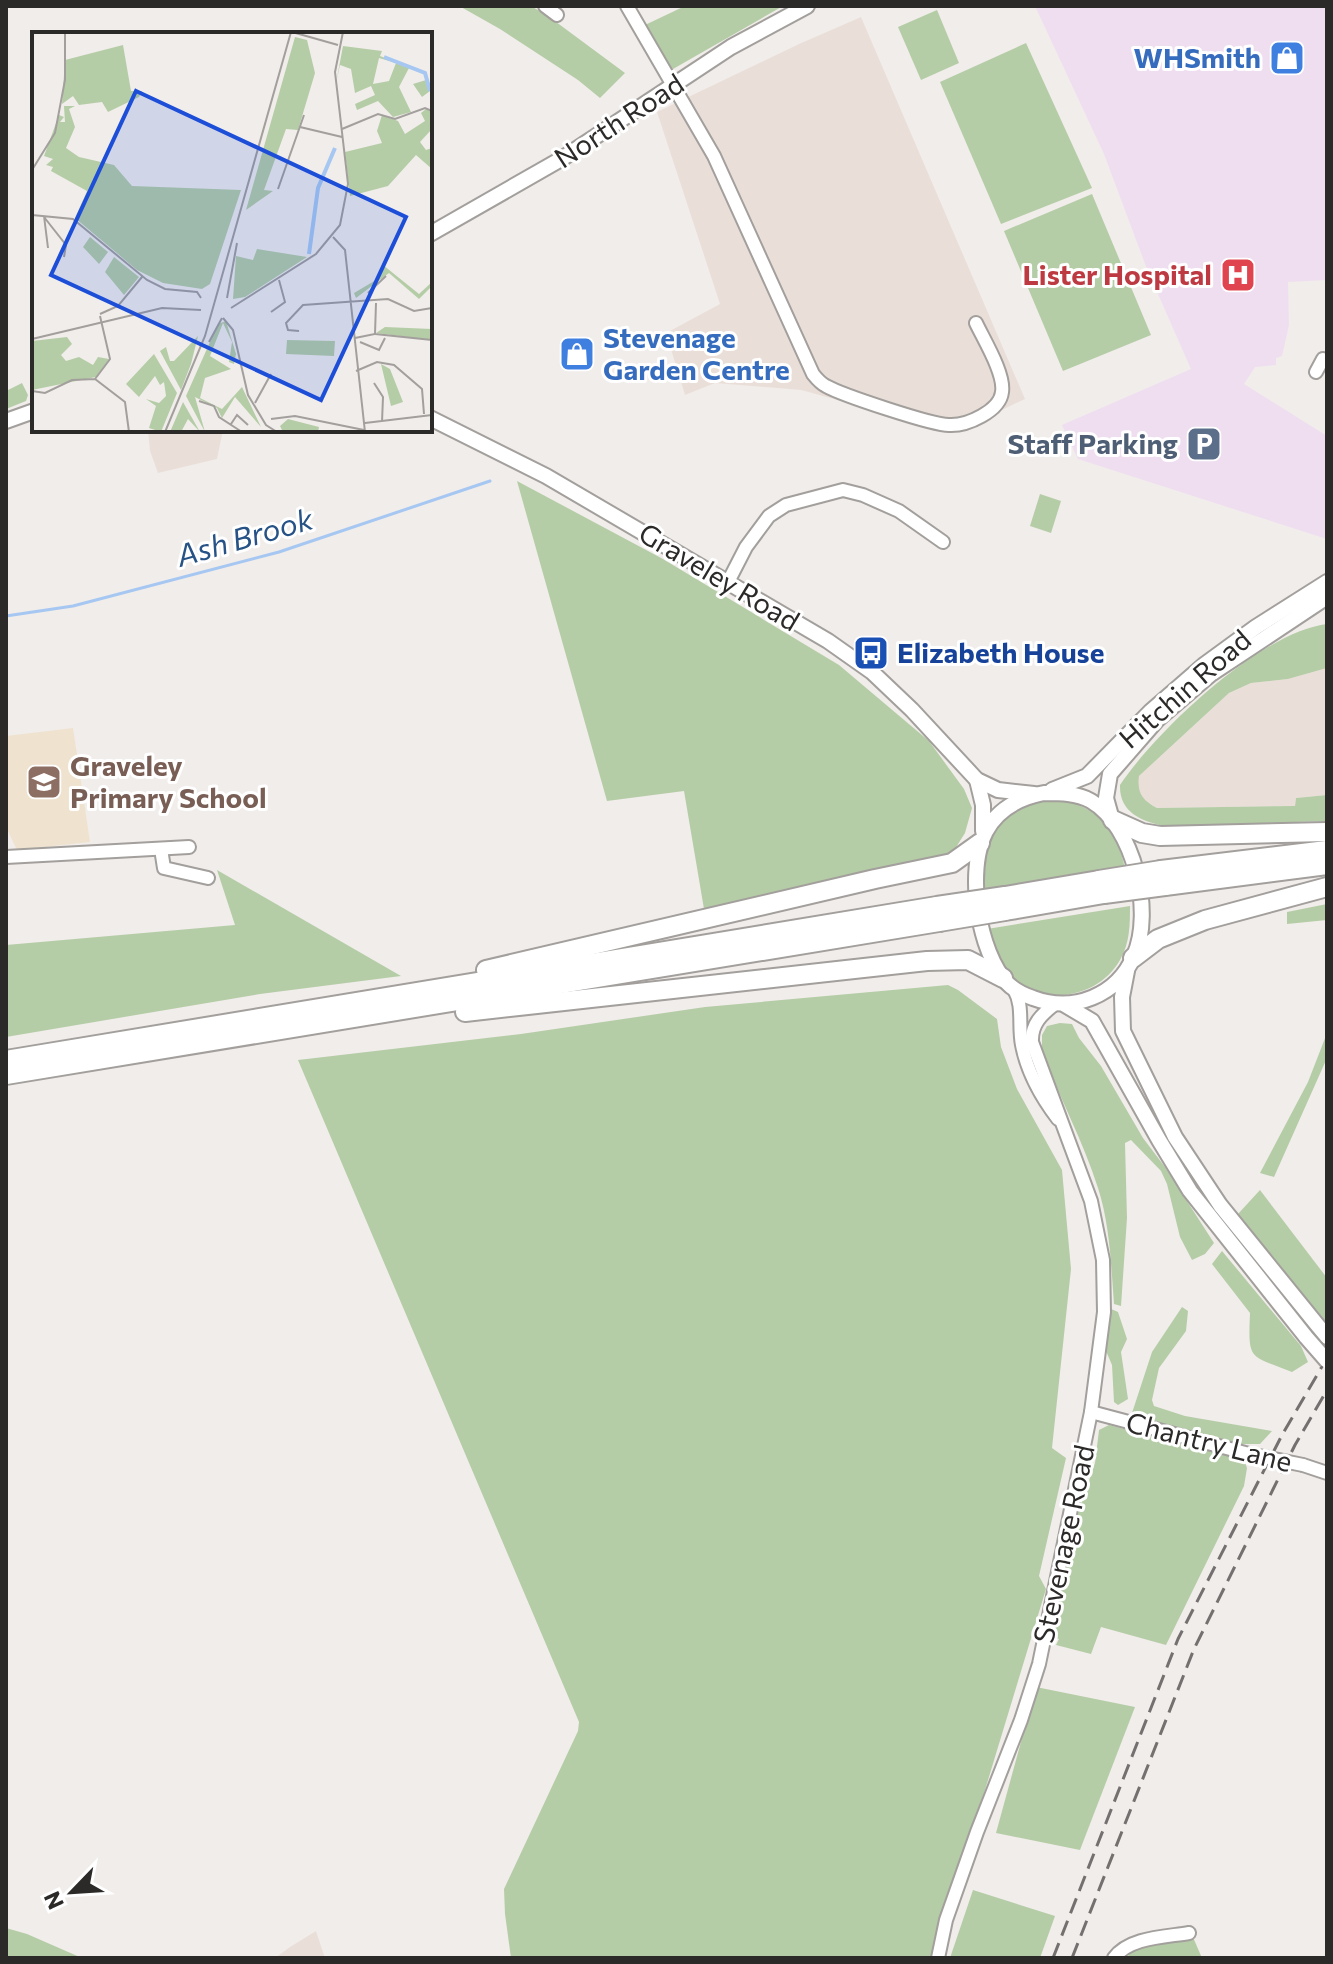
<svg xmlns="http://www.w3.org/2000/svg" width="1333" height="1964" font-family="Commissioner,sans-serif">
<rect width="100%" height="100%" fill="#f1edeb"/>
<g fill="#eadfd8">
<polygon points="861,17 1025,399 955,432 801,390 715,383 685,395 666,333 720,304 657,112 799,44"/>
<polygon points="148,430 223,430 217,459 158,473 150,451"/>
<polygon points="1327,668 1327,795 1296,798 1295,806 1157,808 1144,800 1138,790 1139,776 1229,693 1251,683 1288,679"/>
<polygon points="316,1931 325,1958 275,1958 290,1947"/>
</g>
<polygon fill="#efe3cf" points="73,728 90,842 17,850 6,827 6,736"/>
<polygon fill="#efdef0" points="1035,6 1327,6 1327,280 1288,282 1289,325 1282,356 1276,358 1276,365 1255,367 1244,384 1327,436 1327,539 1078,459 1062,425 1191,369 1147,269 1104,154"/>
<g fill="#b5cda6">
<polygon points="425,6 531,6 548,16 625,73 600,98 578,80 500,29 461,7"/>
<polygon points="685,6 783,6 673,69 669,68 645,25"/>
<polygon points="937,10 959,63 921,80 898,27"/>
<polygon points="1026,43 1092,188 1001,224 940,82"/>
<polygon points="1092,194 1151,335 1063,371 1004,231"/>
<polygon points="22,383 28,395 26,401 6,409 6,387 8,390"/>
<polygon points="517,481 663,559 839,665 929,741 964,789 972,808 965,833 953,852 704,909 684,791 607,801"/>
<polygon points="1040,494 1061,501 1051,533 1030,526"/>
<path d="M1327,624V668L1288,679L1251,683L1229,693L1139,776C1137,793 1142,800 1157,808L1295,806L1296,798L1327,795V821L1164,826C1141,821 1119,812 1120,785C1157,730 1261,632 1327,624Z"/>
<path d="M1054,799C1095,803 1118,830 1125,869L981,892C981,842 998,802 1054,799Z"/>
<polygon points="217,870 401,976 260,994 6,1037 6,945 235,925"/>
<polygon points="1327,904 1327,920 1287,924 1287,912"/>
<path d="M1130,906C1130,924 1130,943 1120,960C1095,1004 1028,1008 1000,964C994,954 991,940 987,929Z"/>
<polygon points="948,985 958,990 997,1019 1001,1047 1017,1089 1062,1170 1071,1269 1052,1448 1066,1458 1039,1576 1046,1589 934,1958 511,1958 505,1914 504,1889 578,1731 579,1722 298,1060 521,1034 705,1007"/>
<path d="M1060,1023L1072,1024L1079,1038L1101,1066L1143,1138L1165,1167L1214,1243L1205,1254L1192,1260L1180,1237L1167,1184L1161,1171L1131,1140L1125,1143L1127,1218L1121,1306L1114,1304C1111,1265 1110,1225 1098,1188C1083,1140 1058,1096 1042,1049V1035L1047,1026Z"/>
<polygon points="1327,1033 1327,1058 1274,1177 1260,1173 1308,1082"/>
<polygon points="1260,1190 1327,1278 1327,1324 1238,1214"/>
<path d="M1222,1251L1301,1346L1308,1362L1292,1372C1249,1355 1248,1361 1250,1313L1212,1264Z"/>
<polygon points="1182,1307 1188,1311 1186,1331 1159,1368 1152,1400 1154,1406 1185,1416 1272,1431 1260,1444 1227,1444 1133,1417 1132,1413 1152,1352"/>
<polygon points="1109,1308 1118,1312 1127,1339 1121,1352 1128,1399 1118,1405 1114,1402 1112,1365 1106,1351"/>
<polygon points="1109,1425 1244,1460 1247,1468 1244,1486 1166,1645 1101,1627 1091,1654 1056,1645 1059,1639 1053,1637 1074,1525 1095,1463 1099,1430"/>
<polygon points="1036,1687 1135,1707 1080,1850 996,1833"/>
<polygon points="973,1890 1055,1916 1040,1958 950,1958"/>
<polygon points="6,1928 27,1934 82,1958 6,1958"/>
<polygon points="1192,1935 1202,1958 1129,1958 1128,1954 1131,1951"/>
</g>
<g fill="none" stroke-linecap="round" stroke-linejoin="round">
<polyline stroke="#a6c7f1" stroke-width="3" points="6,616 73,606 279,552 490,481"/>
<defs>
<g id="minor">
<polyline points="545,6 557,15"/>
<path d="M627,6L714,156L813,374C817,379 820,383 826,386C842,395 932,425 949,425C967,426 1000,411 1002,392C1005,374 984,340 976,323"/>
<polyline points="1316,372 1323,359 1327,361"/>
<polyline points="728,582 746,547 769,516 786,505 843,490 863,495 899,511 943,542"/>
<polyline points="161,849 164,868 208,878"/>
<polyline points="6,857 189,847"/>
<path d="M1014,989C1024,1007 1018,1025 1022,1045C1027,1071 1042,1098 1058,1119"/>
<polyline points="1091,1412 1249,1454"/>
<polyline points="1303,1465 1327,1473"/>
<path d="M938,1958L946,1920L977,1832L1021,1720L1039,1664L1091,1412L1104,1312L1103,1260L1091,1201L1032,1042C1031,1024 1042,1014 1055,1004"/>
<path d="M1114,1958C1129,1937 1166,1937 1189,1933"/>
</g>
<g id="major">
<polyline points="430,234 563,158 731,47 807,6"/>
<polyline points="430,418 546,476 828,641 872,672 912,710 977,780 998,790 1034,794"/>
<polyline points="6,421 34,411"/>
<polyline points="977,780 983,805 983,831"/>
<polyline points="1052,790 1087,776 1151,711 1204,665 1256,627 1327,582"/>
<path d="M1044,793C1060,793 1077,793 1091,801C1134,826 1154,912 1134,956C1117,996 1073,1013 1033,998C1021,994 1010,988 1003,978C988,958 980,928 977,903C972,848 983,805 1044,793Z"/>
<polyline points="1111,816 1106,798 1110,774 1157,720 1211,674 1327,597"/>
<polyline points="1127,971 1122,997 1123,1031 1175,1137 1220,1205 1327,1337"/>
<polyline points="1065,1005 1092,1021 1159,1140 1190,1191 1306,1337"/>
</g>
<g id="highway">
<polyline points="1113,820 1142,833 1160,836 1327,832"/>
<polyline points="1161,870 1327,850"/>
<polyline points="1165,886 1327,865"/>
<polyline points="1005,896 1099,880"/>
<polyline points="1005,911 1104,894"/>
<polyline points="1133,958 1158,939 1205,920 1327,887"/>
<polyline points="486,970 875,879 952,863 980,843"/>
<polyline points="465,1012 927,961 968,960 1003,978"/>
<polyline points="6,1060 937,906"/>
<polyline points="6,1075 939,922"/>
</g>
</defs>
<use href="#minor" stroke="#a29f9c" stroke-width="16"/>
<use href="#major" stroke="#a29f9c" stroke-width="18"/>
<use href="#highway" stroke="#a29f9c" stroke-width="22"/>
<use href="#minor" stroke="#fff" stroke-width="12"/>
<use href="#major" stroke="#fff" stroke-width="14"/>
<use href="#highway" stroke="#fff" stroke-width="18"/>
<g stroke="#73706f" stroke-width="3" stroke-dasharray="16 8" stroke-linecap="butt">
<polyline points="1053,1958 1178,1639 1282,1435 1327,1358"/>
<polyline points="1072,1958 1194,1649 1295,1445 1327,1390"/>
</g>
<defs>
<polyline id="minor-bridge" points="1249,1454 1303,1465"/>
<polyline id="major-bridge" points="1306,1337 1327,1361"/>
<g id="highway-bridge">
<polyline points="1099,880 1161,870"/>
<polyline points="1104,894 1165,886"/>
<polyline points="937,906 1005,896"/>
<polyline points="939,922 1005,911"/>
</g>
</defs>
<use href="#minor-bridge" stroke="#a29f9c" stroke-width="16" stroke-linecap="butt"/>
<use href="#major-bridge" stroke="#a29f9c" stroke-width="18" stroke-linecap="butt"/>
<use href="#highway-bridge" stroke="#a29f9c" stroke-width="22" stroke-linecap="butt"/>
<use href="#minor-bridge" stroke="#fff" stroke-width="12"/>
<use href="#major-bridge" stroke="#fff" stroke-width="14"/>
<use href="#highway-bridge" stroke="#fff" stroke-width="18"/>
</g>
<defs>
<symbol id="shop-square" viewBox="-11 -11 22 22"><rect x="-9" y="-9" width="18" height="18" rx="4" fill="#3f7fe0" stroke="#fff"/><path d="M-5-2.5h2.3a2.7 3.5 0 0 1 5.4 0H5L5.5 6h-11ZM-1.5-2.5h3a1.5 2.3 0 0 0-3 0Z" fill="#fff"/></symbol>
<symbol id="hospital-square" viewBox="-11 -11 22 22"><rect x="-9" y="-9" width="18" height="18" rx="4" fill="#e0444e" stroke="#fff"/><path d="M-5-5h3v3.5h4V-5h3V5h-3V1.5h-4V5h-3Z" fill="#fff"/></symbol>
<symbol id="parking-square" viewBox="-11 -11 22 22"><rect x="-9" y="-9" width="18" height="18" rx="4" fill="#5c6f8a" stroke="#fff"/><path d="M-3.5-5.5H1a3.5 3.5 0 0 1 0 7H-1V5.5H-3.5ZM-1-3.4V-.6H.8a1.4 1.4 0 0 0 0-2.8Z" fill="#fff"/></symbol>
<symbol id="bus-square" viewBox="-11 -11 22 22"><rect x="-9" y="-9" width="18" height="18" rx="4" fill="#1a4fb4" stroke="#fff"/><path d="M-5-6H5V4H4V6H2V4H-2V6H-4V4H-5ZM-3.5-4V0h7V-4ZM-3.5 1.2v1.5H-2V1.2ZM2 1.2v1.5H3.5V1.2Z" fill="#fff"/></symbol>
<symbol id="school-square" viewBox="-11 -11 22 22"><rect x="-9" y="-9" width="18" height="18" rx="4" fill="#8d6e63" stroke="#fff"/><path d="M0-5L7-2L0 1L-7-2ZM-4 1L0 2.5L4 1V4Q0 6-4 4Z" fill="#fff"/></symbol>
</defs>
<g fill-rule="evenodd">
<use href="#shop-square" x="1267" y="38" width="40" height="40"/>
<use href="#hospital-square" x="1218" y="255" width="40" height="40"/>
<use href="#shop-square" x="557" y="334" width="40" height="40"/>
<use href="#parking-square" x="1184" y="424" width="40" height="40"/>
<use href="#bus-square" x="851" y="633" width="40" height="40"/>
<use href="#school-square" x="24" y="762" width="40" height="40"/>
</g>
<g text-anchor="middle" stroke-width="6" stroke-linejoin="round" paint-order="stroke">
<g font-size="28" font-weight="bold" fill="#366cbe" stroke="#fff" text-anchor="end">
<text x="1261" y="68">WHSmith</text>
<text x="603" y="348" text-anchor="start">Stevenage<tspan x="603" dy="32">Garden Centre</tspan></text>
</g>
<g font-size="28" fill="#2c2a29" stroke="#fff">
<text transform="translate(619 121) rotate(-33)" y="10">North Road</text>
<text transform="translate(719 577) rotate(31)" y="10">Graveley Road</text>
<text transform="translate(1185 689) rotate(-41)" y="10">Hitchin Road</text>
<text transform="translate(1209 1442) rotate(14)" y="10">Chantry Lane</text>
<text transform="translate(1064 1544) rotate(-78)" y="10">Stevenage Road</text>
</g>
<g font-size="28" font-weight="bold" fill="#be3a42" stroke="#fff" text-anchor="end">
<text x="1212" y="285">Lister Hospital</text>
</g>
<g font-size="28" font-weight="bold" fill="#4e5e75" stroke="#fff" text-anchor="end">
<text x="1178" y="454">Staff Parking</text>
</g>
<g font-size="28" font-weight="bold" fill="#164399" stroke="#fff" text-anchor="start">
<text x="897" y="663">Elizabeth House</text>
</g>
<g font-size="28" font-weight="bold" fill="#785e54" stroke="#fff" text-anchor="start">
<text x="70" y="776">Graveley<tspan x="70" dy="32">Primary School</tspan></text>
</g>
<g font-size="30" font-style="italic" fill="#265286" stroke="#fff">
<text transform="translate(245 538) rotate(-16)" y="10">Ash Brook</text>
</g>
</g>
<g transform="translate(32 32)">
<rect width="400" height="400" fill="#f1edeb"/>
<path d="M263,5L275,8L283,41L266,98L254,97L232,158L241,159L214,178ZM91,13L99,59H110L107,65L76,80L70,70L47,73L41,64L30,72L33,28ZM311,14L350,19L348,24L395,42L398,59L390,65L381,52L394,48L393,42L377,36L367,55L379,80L361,85L346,69L325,78L323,72L343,63L339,54L323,61L319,37L308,33L304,51ZM347,26L364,31L357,49L341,52ZM32,74H43L37,77L43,95L34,116L47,125L82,133L100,154L209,158L178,252L170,257L131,251L105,238L43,186L55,159L19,139L21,135L14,133L21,127L12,124L27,83L32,85L28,90H33ZM394,77L400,80V97L388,110L394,118L400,116V137L384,123L356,154L318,164L313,120L350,111L345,99L350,83L366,89L373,102L393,89L389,81ZM58,205L76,220L67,232L51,215ZM225,217L275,225L213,265L201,267L204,224L221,228ZM82,225L107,245L92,263L73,240ZM351,233L387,262L400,250V254L387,267L357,241L324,266L322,261L344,248ZM194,289L204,322L202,332L197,330L200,310L191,291L178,324L199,337L173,346L168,366L190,377L210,355L229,395L203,365L190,386L185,376L163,365L173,400L154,364L186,292ZM353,295L400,297V308L344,301ZM166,304L159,332L149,358L128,319L134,315L138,329H142ZM35,305L40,312L29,323L34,329L47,325L61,333L66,325L77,327L64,345L0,358V309ZM255,308L303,309L302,324L254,322ZM122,322L145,361L129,400L117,396L124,374L114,367L127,371L134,364L132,350L128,353L123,344L107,365L94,352ZM349,332L358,337L371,370L359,374ZM151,370L168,400L156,387L149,400H138ZM256,387L287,395L286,400H251L248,394Z" fill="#b5cda6" fill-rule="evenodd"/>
<path fill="none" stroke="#a6c7f1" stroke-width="4" d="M352,25L393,41L398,59M277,222L286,156L303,116"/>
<path fill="none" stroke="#a29f9d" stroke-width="2" d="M260,0L306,13M268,95L310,105M310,97L346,82L363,87L393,76L400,79M0,138L23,101L33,48V0M246,157L272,83M0,183L41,187L115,248L133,257L165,260L169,266M12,184L16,216M12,185L34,213L32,225M301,205L313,218L333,400M336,261L354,244M195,266L205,211M199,276L284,222L308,193L316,152L303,40L311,0M239,280L253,270L247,248M68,282L86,274L110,245M191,286L201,298L216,363L234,393L245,400M267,299L256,298L254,291L271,273L356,267L382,279L400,276M343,302L400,308M323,306L343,302L344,271M0,307L130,276L169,278M177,310L190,286M328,310L347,318L353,306M324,339L345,330L362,333L390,357L392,382M63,347L78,327L68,284M342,351L351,365L350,390M0,359L13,361L40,348L63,347L93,370L97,400M167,369L182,374L187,385L210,400M223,371L239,342M239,387L263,384L332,398M333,391L400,383M199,392L205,383L216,393M133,400L173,304L259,0"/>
<path fill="#1d4ed8" fill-opacity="0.15" stroke="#1d4ed8" stroke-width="4" d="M104,59L374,185L289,368L19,243Z"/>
<rect width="400" height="400" fill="none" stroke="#2c2a29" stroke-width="4"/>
</g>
<rect width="1333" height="1964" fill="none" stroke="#2c2a29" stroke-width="16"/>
<g transform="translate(72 1892) rotate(245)" stroke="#ffffff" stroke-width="6" paint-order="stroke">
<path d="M0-6L14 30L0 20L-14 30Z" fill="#2c2a29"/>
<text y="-12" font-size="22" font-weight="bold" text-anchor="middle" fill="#2c2a29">N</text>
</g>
</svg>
